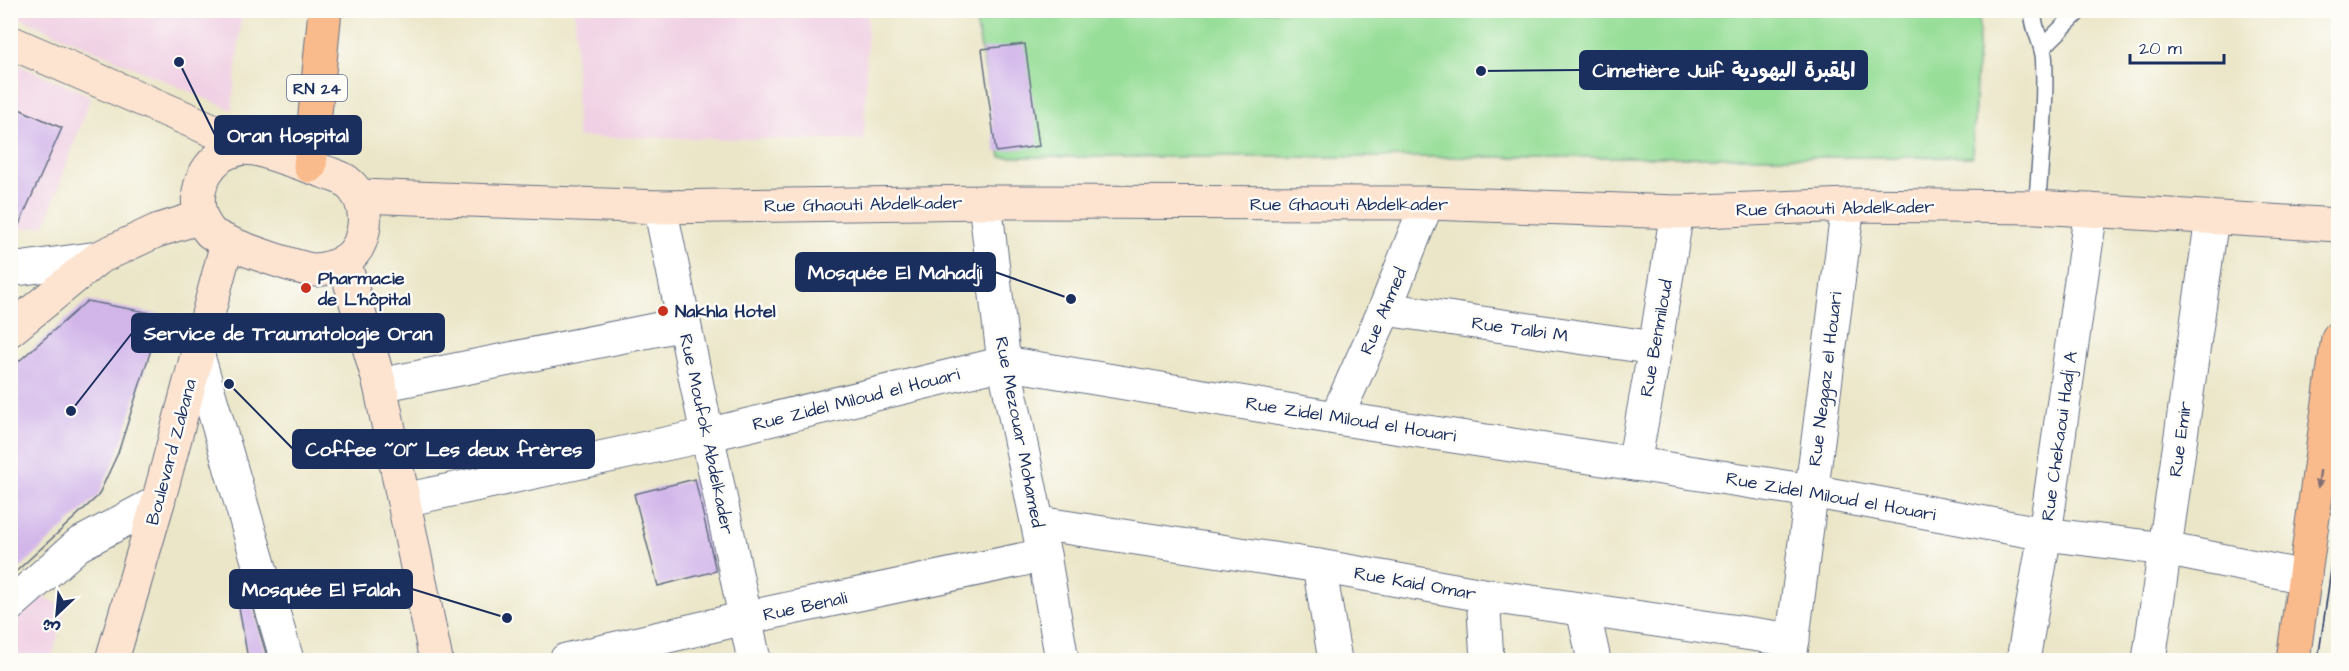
<svg xmlns="http://www.w3.org/2000/svg" width="2349" height="671" font-family="'Architects Daughter','Playpen Sans Arabic',sans-serif">
<rect width="100%" height="100%" fill="#fdfcf7"/>
<filter id="ink" filterUnits="userSpaceOnUse"><feTurbulence type="fractalNoise" baseFrequency=".0167" numOctaves="2"/><feDisplacementMap in="SourceGraphic" scale="12" xChannelSelector="R" yChannelSelector="G"/><feConvolveMatrix kernelMatrix="1 2 1 2 8 2 1 2 1" color-interpolation-filters="sRGB"/></filter>
<filter id="wash" filterUnits="userSpaceOnUse"><feTurbulence type="fractalNoise" baseFrequency=".008" numOctaves="4" result="noise"/><feDisplacementMap in="SourceGraphic" scale="24" xChannelSelector="R" yChannelSelector="G"/><feGaussianBlur stdDeviation="1.35" result="paint"/><feColorMatrix in="noise" values="0 0 0 0 0 0 0 0 0 0 0 0 0 0 0 0 0 1.4 0 .05"/><feComposite in="paint" operator="in"/></filter>
<g filter="url(#wash)">
<rect width="100%" height="100%" fill="#ebe6c8"/>
<g fill="#f0d0e4">
<polygon points="11,10 242,11 232,110 11,14"/>
<polygon points="575,11 868,11 864,140 577,137"/>
<polygon points="11,62 91,96 45,225 11,231"/>
<polygon points="41,596 66,607 51,660 11,660 11,623"/>
</g>
<polygon fill="#97de98" stroke="#59867b" stroke-width="1.5" points="974,11 1980,11 1972,157 1001,157"/>
<g id="blocks">
<g fill="#d2b6ea">
<polygon points="1025,44 1039,146 996,152 982,49"/>
<polygon points="10,105 62,128 10,245"/>
<polygon points="87,301 162,315 118,453 98,496 10,577 10,369"/>
<polygon points="695,479 716,571 658,586 634,494"/>
<polygon points="250,599 268,660 248,660 238,601"/>
</g>
</g>
</g>
<g filter="url(#ink)">
<use href="#blocks" fill-opacity="0" stroke="#646f83" stroke-width="1.5"/>
<g fill="none" stroke-linecap="round" stroke-linejoin="round">
<defs>
<g id="lane">
<path d="M2033,10C2032,28 2043,42 2044,59C2046,109 2040,158 2037,207"/>
<polyline points="2043,47 2080,10"/>
</g>
<g id="street">
<polyline points="985,202 1004,363 1044,555 1062,660"/>
<polyline points="660,207 754,660"/>
<polyline points="10,270 98,258"/>
<polyline points="1385,309 1655,348"/>
<polyline points="198,356 287,660"/>
<polyline points="380,385 684,324"/>
<polyline points="1336,418 1385,309 1427,203"/>
<polyline points="1634,464 1655,348 1677,212"/>
<polyline points="404,500 707,435 1004,363 1336,418 1811,491 2045,534 2165,549 2305,577"/>
<polyline points="1038,523 1319,566 1483,595 1793,640"/>
<polyline points="1319,566 1335,660"/>
<polyline points="1483,595 1487,660"/>
<polyline points="10,605 78,545 158,502"/>
<polyline points="1583,610 1594,660"/>
<polyline points="566,660 745,618 1044,555"/>
<polyline points="1790,660 1848,205"/>
<polyline points="2023,660 2045,534 2091,210"/>
<polyline points="2149,660 2212,218"/>
</g>
<g id="secondary">
<polyline points="10,42 256,149"/>
<path d="M242,148L256,149C279,156 302,164 325,172C332,175 341,177 346,181C366,197 368,220 360,242C353,260 334,268 316,270C304,271 218,242 210,232C190,209 197,174 221,156C227,152 235,150 242,148Z"/>
<polyline points="359,196 660,207 985,202 1427,203 1677,212 1848,205 2037,207 2338,225"/>
<polyline points="344,261 380,385 436,660"/>
<polyline points="10,330 98,258 156,231 201,217"/>
<polyline points="112,660 158,502 227,243"/>
</g>
<g id="primary">
<polyline points="310,166 325,10"/>
<polyline points="2293,660 2338,338"/>
</g>
</defs>
<use href="#lane" stroke="#646f83" stroke-width="19"/>
<use href="#street" stroke="#646f83" stroke-width="35"/>
<use href="#secondary" stroke="#646f83" stroke-width="35"/>
<use href="#primary" stroke="#646f83" stroke-width="35"/>
<use href="#lane" stroke="#fff" stroke-width="16"/>
<use href="#street" stroke="#fff" stroke-width="33"/>
<use href="#secondary" stroke="#fde4d1" stroke-width="33"/>
<use href="#primary" stroke="#fabb8c" stroke-width="33"/>
<g stroke="#1b2f5e" stroke-width="1.5">
<polyline points="2318,660 2338,522"/>
<polyline points="2334,660 2338,630"/>
</g>
</g>
<defs><path id="oneway-solid" d="M-6-.8H1V-3.2L6.5 0L1 3.2V.8H-6Z" transform="scale(1.5)"/></defs>
<use fill="#7f6e73" href="#oneway-solid" transform="translate(2319 479) rotate(98)"/>
</g>
<g fill="#c8321e" stroke="#fdfcf7" stroke-width="2">
<circle cx="306" cy="288" r="6"/>
<circle cx="663" cy="311" r="6"/>
</g>
<g text-anchor="middle" stroke-width="5" stroke-linejoin="round" paint-order="stroke">
<rect fill="#fdfcf7" stroke="#5f6c8c" stroke-width="1.5" x="287" y="75" width="60" height="26" rx="4.5"/>
<g font-size="16" font-weight="bold" fill="#1b2f5e">
<text x="317" y="94">RN 24</text>
</g>
<g font-size="18" fill="#1b2f5e" stroke="#fdfcf7">
<text transform="translate(863 204) rotate(-1)" y="6">Rue Ghaouti Abdelkader</text>
<text x="1349" y="210">Rue Ghaouti Abdelkader</text>
<text transform="translate(1835 208) rotate(-1)" y="6">Rue Ghaouti Abdelkader</text>
<text transform="translate(1383 311) rotate(-67)" y="6">Rue Ahmed</text>
<text transform="translate(1520 329) rotate(8)" y="6">Rue Talbi M</text>
<text transform="translate(1656 338) rotate(-80)" y="6">Rue Benmiloud</text>
<text transform="translate(1825 379) rotate(-83)" y="6">Rue Neggaz el Houari</text>
<text transform="translate(856 399) rotate(-14)" y="6">Rue Zidel Miloud el Houari</text>
<text transform="translate(1351 419) rotate(9)" y="6">Rue Zidel Miloud el Houari</text>
<text transform="translate(1020 432) rotate(79)" y="6">Rue Mezouar Mohamed</text>
<text transform="translate(707 434) rotate(78)" y="6">Rue Moufok Abdelkader</text>
<text transform="translate(2059 436) rotate(-82)" y="6">Rue Chekaoui Hadj A</text>
<text transform="translate(2180 439) rotate(-82)" y="6">Rue Emir</text>
<text transform="translate(171 452) rotate(-75)" y="6">Boulevard Zabana</text>
<text transform="translate(1831 496) rotate(10)" y="6">Rue Zidel Miloud el Houari</text>
<text transform="translate(1415 583) rotate(10)" y="6">Rue Kaid Omar</text>
<text transform="translate(805 606) rotate(-12)" y="6">Rue Benali</text>
</g>
<g font-size="18" font-weight="bold" fill="#1b2f5e" stroke="#fdfcf7" text-anchor="start">
<text x="318" y="284">Pharmacie<tspan x="318" dy="21">de L'hôpital</tspan></text>
<text x="675" y="317">Nakhla Hotel</text>
</g>
</g>
<path fill="none" stroke="#1b2f5e" stroke-width="2" d="M1481 71L1580 70M179 62L215 135M1071 299L995 272M71 411L132 333M229 384L293 449M507 618L412 589"/>
<g fill="#1b2f5e" stroke="#fdfcf7" stroke-width="2">
<circle cx="1481" cy="71" r="6"/>
<circle cx="179" cy="62" r="6"/>
<circle cx="1071" cy="299" r="6"/>
<circle cx="71" cy="411" r="6"/>
<circle cx="229" cy="384" r="6"/>
<circle cx="507" cy="618" r="6"/>
</g>
<g fill="#1b2f5e" stroke="#1b2f5e" stroke-width="2">
<rect x="1580" y="51" width="287" height="38" rx="6"/>
<rect x="215" y="116" width="146" height="38" rx="6"/>
<rect x="796" y="253" width="199" height="38" rx="6"/>
<rect x="132" y="314" width="312" height="38" rx="6"/>
<rect x="293" y="430" width="301" height="38" rx="6"/>
<rect x="230" y="570" width="182" height="38" rx="6"/>
</g>
<g font-size="20" text-anchor="middle" font-weight="bold" fill="#fff">
<text x="1724" y="77">Cimetière Juif المقبرة اليهودية</text>
<text x="288" y="142">Oran Hospital</text>
<text x="895" y="279">Mosquée El Mahadji</text>
<text x="288" y="340">Service de Traumatologie Oran</text>
<text x="444" y="456">Coffee ~01~ Les deux frères</text>
<text x="321" y="596">Mosquée El Falah</text>
</g>
<rect width="2349" height="671" fill="none" stroke="#fdfcf7" stroke-width="36"/>
<g transform="translate(57 614) rotate(206)" stroke="#fdfcf7" stroke-width="4.5" paint-order="stroke">
<path d="M0-4.5L10 22L0 15L-10 22Z" fill="#1b2f5e"/>
<text y="-9" font-size="16" font-weight="bold" text-anchor="middle" fill="#1b2f5e">ش</text>
</g>
<path d="M2130 54v9h94v-9" fill="none" stroke="#1b2f5e" stroke-width="3"/>
<text x="2139" y="54" font-size="18" fill="#1b2f5e" stroke="#fdfcf7" stroke-width="4.5" paint-order="stroke">20 m</text>
</svg>
